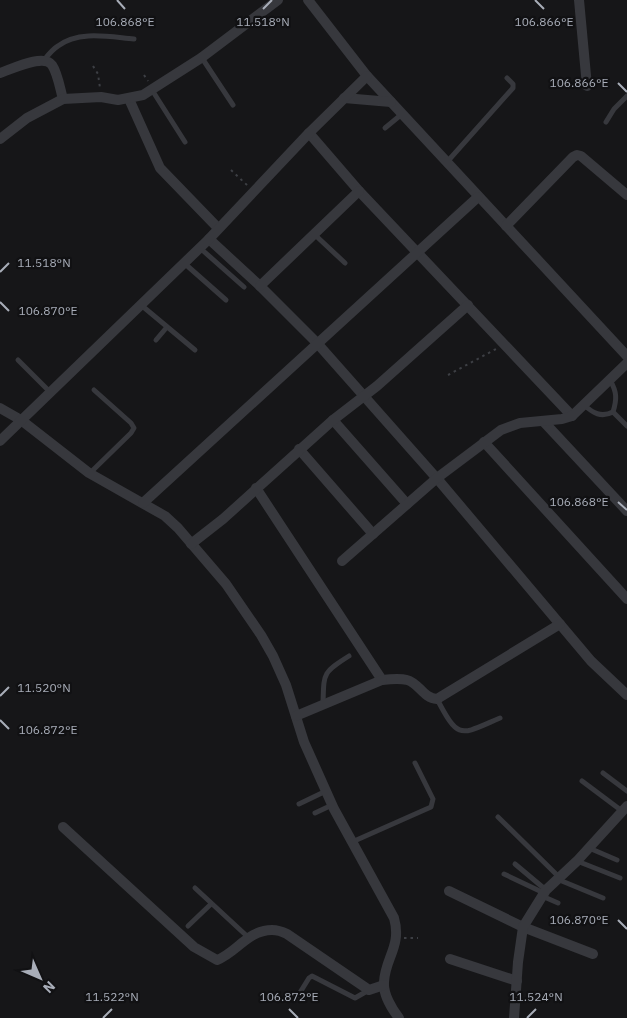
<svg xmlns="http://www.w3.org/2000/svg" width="627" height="1018" font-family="'IBM Plex Sans',sans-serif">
<rect width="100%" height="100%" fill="#161618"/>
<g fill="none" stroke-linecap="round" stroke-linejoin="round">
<g stroke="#3d3f44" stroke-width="2" stroke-dasharray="2.5 4" stroke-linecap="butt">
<polyline points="93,66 98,74 100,88"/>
<polyline points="144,75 148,81"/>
<polyline points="231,170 248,186"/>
<polyline points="448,375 496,349"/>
<polyline points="404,938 418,938"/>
</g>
<g stroke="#37383d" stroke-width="5">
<polyline points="202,58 233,105"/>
<path d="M44,60C48,55 53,49 58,46C79,30 110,37 134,39"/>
<polyline points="152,90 185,142"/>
<polyline points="606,122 614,109 627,96"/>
<polyline points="385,128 402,114"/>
<polyline points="447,162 513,88 513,84 507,78"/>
<polyline points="314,234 345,263"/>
<polyline points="200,248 244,287"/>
<polyline points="184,263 226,300"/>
<polyline points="141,305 195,350"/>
<polyline points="156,340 167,327"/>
<polyline points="18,360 50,392"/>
<path d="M610,380C617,392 617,399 613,412"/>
<path d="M584,405C593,413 601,418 613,412L627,426"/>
<polyline points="90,473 131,433 134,428 131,423 94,390"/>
<path d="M437,699C459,741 460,735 500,718"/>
<path d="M323,704C324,673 322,673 349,656"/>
<polyline points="603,773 627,791"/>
<polyline points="582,781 622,811"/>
<polyline points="299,804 326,791"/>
<polyline points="315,813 332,805"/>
<polyline points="498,817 559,877"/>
<polyline points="352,842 431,807 433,799 415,763"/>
<polyline points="589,848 617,860"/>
<polyline points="577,861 620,878"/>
<polyline points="515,864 546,890"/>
<polyline points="504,874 544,893"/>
<polyline points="557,879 603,898"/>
<polyline points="195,888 249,938"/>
<polyline points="542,896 558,903"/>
<polyline points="188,926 211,904"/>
<polyline points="296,999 309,978 312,976 355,998 369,990"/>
</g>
<g stroke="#37383d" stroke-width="10">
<polyline points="308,0 367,76 627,356"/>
<polyline points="579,0 587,86"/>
<path d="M0,73C12,69 44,53 52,65C58,74 60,89 63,99"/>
<polyline points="344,98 391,102"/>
<polyline points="129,99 160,168 218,228"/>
<polyline points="309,133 359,191 572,416"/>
<polyline points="0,139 27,118 63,99 101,97 118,100 143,95 201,58 278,0"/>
<polyline points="506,226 573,157 577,155 581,156 627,195"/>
<polyline points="209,239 260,286 317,343 440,482 591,661 627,695"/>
<polyline points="260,286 359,191"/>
<path d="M0,408L21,420L89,473L165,516L178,528L226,584L261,635L273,656L286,685L304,742L334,809L394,918C402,946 385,958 384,982C383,994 392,1009 399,1018"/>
<polyline points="333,420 407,504"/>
<polyline points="543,421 627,511"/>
<polyline points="0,441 209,239 309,133 367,76"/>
<polyline points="484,442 627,599"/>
<polyline points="299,449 373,534"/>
<path d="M256,488L382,680C390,679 400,678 407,680C419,683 423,698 437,699L560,624"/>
<polyline points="143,503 478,197"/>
<polyline points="191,544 223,519 333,420 377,386 468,305"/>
<polyline points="342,561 437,478 501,430 520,423 562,419 572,416 627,363"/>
<polyline points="296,716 382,680"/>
<path d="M63,827L194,947L217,960C236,953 248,930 272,930C276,930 283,932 287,934L369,990L384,985"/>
<polyline points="449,891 523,927 593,954"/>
<polyline points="450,959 517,981"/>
<polyline points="514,1018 518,962 523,927 546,890 577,861 627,806"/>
</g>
</g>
<path fill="none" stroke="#a8adb8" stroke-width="2" d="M117,0L125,9M535,0L544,9M263,9L272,0M618,83L627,92M0,272L9,263M0,302L9,311M618,502L627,510M0,696L9,687M0,720L9,729M618,920L627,929M289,1009L298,1018M103,1018L112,1009M527,1018L536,1009"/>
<g font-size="12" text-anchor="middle" fill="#a8adb8" stroke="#111113" stroke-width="4.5" stroke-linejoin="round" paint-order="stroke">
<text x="125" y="26">106.868°E</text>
<text x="263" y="26">11.518°N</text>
<text x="544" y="26">106.866°E</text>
<text x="579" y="87">106.866°E</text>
<text x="44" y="267">11.518°N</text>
<text x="48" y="315">106.870°E</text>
<text x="579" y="506">106.868°E</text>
<text x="44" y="692">11.520°N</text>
<text x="48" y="734">106.872°E</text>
<text x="579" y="924">106.870°E</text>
<text x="112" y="1001">11.522°N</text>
<text x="289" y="1001">106.872°E</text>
<text x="536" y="1001">11.524°N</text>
</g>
<g transform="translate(40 978) rotate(135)" stroke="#111113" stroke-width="4" paint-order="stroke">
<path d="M0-4L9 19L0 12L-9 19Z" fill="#a8adb8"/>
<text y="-8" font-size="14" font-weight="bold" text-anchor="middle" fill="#a8adb8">N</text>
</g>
</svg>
